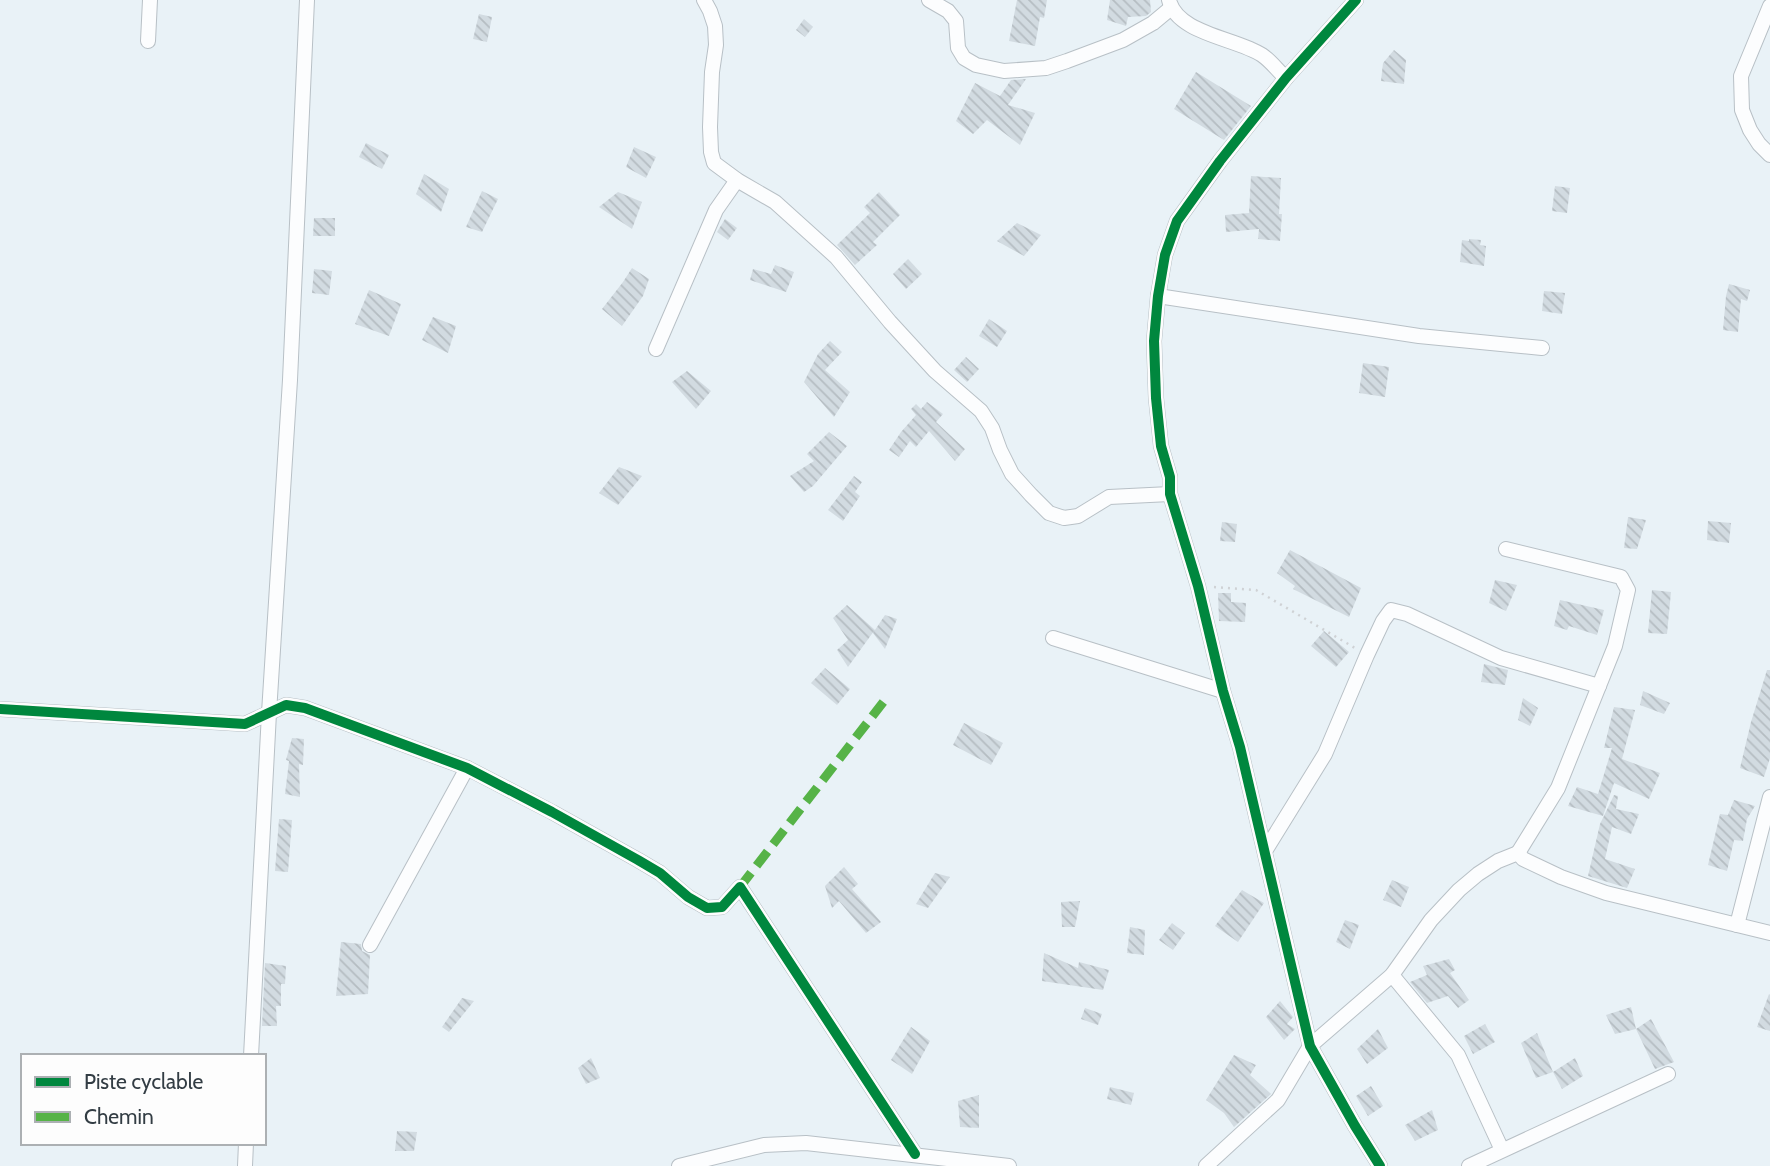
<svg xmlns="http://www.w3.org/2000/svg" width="1770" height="1166" font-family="Cabin,sans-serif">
<defs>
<pattern id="building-back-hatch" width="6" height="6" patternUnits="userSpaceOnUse" patternTransform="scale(1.75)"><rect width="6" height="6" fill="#d2dbe1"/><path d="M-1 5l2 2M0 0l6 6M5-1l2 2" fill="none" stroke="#b5bdc2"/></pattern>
</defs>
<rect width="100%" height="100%" fill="#e9f2f7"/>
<g fill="url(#building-back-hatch)">
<polygon points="1017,0 1047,0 1044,18 1040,17 1035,46 1009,41"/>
<polygon points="1110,0 1150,0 1151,12 1146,16 1128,17 1126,26 1107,20"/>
<polygon points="479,14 492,17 487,42 473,39"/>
<polygon points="804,19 813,27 805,37 796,30"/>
<polygon points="1394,50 1406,60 1404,84 1381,81 1383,63"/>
<polygon points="1196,72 1251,106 1224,140 1174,109"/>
<polygon points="1026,79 1008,105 1035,113 1020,145 987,120 973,134 956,121 975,83 1000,96 1011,80"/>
<polygon points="366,143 389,155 382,169 359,157"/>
<polygon points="634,147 656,157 646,178 626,167"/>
<polygon points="424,174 449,189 441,212 416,194"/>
<polygon points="1251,176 1281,178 1279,214 1282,214 1280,241 1258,239 1259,229 1226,232 1225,215 1249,213"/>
<polygon points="1555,186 1570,188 1567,213 1552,211"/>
<polygon points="482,191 498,199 482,232 466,227"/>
<polygon points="618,192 642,202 632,229 599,207"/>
<polygon points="879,192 900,215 873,242 877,245 855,265 837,245 870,213 864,207"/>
<polygon points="314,218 335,218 335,236 313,236"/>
<polygon points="725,219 737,228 728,240 717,232"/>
<polygon points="1017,223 1041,235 1024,256 997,241"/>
<polygon points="1469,239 1481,240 1480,245 1486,246 1484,266 1460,262 1462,240 1469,241"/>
<polygon points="908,259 922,274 906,289 893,274"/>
<polygon points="775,265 794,272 786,292 750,280 753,269 771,274"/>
<polygon points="632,268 649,279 643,296 622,326 602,309 623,282"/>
<polygon points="314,269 332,271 329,295 312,293"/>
<polygon points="1729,284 1750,290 1747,301 1741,299 1738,332 1723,330 1726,296"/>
<polygon points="369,290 401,304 389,336 355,324"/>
<polygon points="1544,291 1565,293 1562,314 1542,311"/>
<polygon points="433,317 456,326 448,353 422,340"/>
<polygon points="989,319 1007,331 997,347 979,336"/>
<polygon points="830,341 842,352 825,370 850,392 834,417 804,382 818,354"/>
<polygon points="966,357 979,369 967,382 954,370"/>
<polygon points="1363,363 1389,367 1385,397 1359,393"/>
<polygon points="687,371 711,391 696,409 672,382"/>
<polygon points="927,402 943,414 936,422 965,449 955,461 929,431 916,447 910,441 899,457 889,450 901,432 916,415 911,409 916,404 921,409"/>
<polygon points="829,432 847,446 813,486 804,492 790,476 814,461 807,454"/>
<polygon points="619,467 642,476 618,505 599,493"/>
<polygon points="854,476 862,482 855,492 860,496 843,521 828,510"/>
<polygon points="1628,517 1646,520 1637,549 1624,548"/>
<polygon points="1708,521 1731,523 1729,543 1707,540"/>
<polygon points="1222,522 1237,524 1235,542 1220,541"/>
<polygon points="1290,550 1361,588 1349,617 1293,589 1295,586 1277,573"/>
<polygon points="1495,580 1517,585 1506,611 1489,603"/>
<polygon points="1652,590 1671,592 1667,634 1648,633"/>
<polygon points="1218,593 1231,593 1231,602 1246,603 1245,622 1219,621"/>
<polygon points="1560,600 1604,610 1597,635 1569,626 1567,630 1554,626"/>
<polygon points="847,605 875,630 885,615 897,619 885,649 873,633 874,631 848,667 837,650 848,640 833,618"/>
<polygon points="1324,631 1349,652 1336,667 1311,646"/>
<polygon points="1484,664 1508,670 1505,685 1481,682"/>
<polygon points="825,668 850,689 837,705 811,683"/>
<polygon points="1767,670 1770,670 1770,758 1764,777 1740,768 1751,722"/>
<polygon points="1643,691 1670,703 1664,714 1640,705"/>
<polygon points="1523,698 1538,708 1530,726 1518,720"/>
<polygon points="1614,707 1635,710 1622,759 1660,773 1649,799 1614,783 1603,816 1568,806 1577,787 1598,794 1612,748 1604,748"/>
<polygon points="964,723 1003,743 991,765 953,745"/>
<polygon points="292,738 304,739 303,765 299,764 300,797 285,794 289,761 286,760"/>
<polygon points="1614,795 1618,796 1616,809 1639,814 1631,834 1612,827 1605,859 1635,869 1627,888 1588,876 1600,824"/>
<polygon points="1734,800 1755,806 1747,819 1743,841 1734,840 1727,871 1708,865 1720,814 1728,815"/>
<polygon points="279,819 292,820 288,872 275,871"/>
<polygon points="844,867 858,884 852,889 881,922 866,933 839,901 832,908 825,886"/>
<polygon points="935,873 950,877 928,908 916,904"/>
<polygon points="1392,880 1409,887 1401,907 1383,900"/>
<polygon points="1242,890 1264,903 1238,942 1215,926"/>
<polygon points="1080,901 1075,927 1062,927 1061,902"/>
<polygon points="1345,920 1359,925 1350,949 1336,942"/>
<polygon points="1172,923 1185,933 1173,950 1159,940"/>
<polygon points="1130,927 1145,930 1144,955 1127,953"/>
<polygon points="341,942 361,944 362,951 370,955 368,994 336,996"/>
<polygon points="1044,953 1078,968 1079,962 1109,970 1103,990 1042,981"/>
<polygon points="1449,959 1455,970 1450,973 1469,1000 1458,1008 1448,996 1427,1003 1410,982 1427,975 1423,966"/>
<polygon points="265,963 286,966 285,984 281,984 281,1006 276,1006 277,1026 262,1026"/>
<polygon points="1769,994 1770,995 1770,1031 1757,1027"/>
<polygon points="462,998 474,1001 449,1032 442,1027"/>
<polygon points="1280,1001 1293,1017 1287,1024 1295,1029 1284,1040 1266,1017"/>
<polygon points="1631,1007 1636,1029 1615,1034 1606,1015"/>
<polygon points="1085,1008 1102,1014 1098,1025 1081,1019"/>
<polygon points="1651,1019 1674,1062 1655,1069 1636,1029"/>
<polygon points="1485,1024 1495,1042 1473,1054 1464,1036"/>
<polygon points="911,1027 930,1041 912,1074 891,1060"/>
<polygon points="1378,1029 1388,1048 1367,1064 1357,1049"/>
<polygon points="1537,1033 1553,1072 1536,1078 1521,1043"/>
<polygon points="1234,1055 1256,1065 1250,1075 1271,1094 1234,1127 1224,1113 1206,1100"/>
<polygon points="591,1058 600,1078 586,1084 578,1068"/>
<polygon points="1575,1058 1583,1076 1562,1089 1553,1072"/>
<polygon points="1371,1086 1383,1106 1368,1116 1356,1096"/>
<polygon points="1110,1087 1134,1093 1131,1105 1107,1099"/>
<polygon points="979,1095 979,1128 960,1127 958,1101"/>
<polygon points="1432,1110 1438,1130 1415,1141 1405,1125"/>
<polygon points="397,1131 417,1132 414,1151 395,1151"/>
</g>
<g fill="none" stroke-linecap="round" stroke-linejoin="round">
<defs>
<g id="street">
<polyline points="704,0 710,11 715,26 716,45 712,72 710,127 711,152 714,163 737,180 775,202 836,257 890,322 935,371 981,411 992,428 1000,450 1012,474 1031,495 1049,513 1064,518 1078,516 1109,497 1170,494"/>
<polyline points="929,0 948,11 956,21 958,48 964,58 976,65 1004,71 1046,68 1067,61 1123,40 1153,23 1171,8"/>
<path d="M1169,0C1177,34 1236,38 1262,55C1271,61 1278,71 1286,78"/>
<polyline points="1356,0 1286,78 1220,161 1177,221 1165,255 1158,296 1154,341 1156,398 1161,446 1170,477 1170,494 1198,586 1223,691 1240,747 1310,1046 1355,1126 1380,1166"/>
<polyline points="1770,6 1741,76 1742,110 1750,130 1759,144 1770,155"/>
<polyline points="148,41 150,0"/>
<polyline points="1158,296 1419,336 1542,348"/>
<polyline points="656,349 716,210 737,180"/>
<polyline points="1506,549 1621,577 1628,590 1615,646 1558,788 1518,853"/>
<polyline points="1053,638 1223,691"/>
<polyline points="0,709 245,724 286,705 305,708 467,768 552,812 638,860 660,873 688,897 707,908 722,907 740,887 915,1154"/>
<polyline points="1265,851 1325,754 1367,655 1383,621 1391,610 1407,614 1501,658 1599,686"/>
<polyline points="1737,925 1770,797"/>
<polyline points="370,945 467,768"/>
<polyline points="1392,975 1458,1055 1502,1150"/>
<polyline points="251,1056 269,713 290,380 307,0"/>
<polyline points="245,1166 246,1143"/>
<polyline points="679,1166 764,1145 806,1143 1009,1166"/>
<polyline points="1206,1166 1278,1100 1310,1046 1392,975 1431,920 1459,890 1478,874 1498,861 1518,853 1523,859 1561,877 1606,893 1770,933"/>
<polyline points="1469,1166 1668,1074"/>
</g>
</defs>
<use href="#street" stroke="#b8c0c6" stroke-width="16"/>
<polyline stroke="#cfd2d5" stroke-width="2.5" stroke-dasharray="2 5" stroke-linecap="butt" points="1214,587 1256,590 1355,648"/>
<use href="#street" stroke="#fcfdfe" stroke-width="14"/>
<polyline stroke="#56b347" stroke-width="9" stroke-dasharray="18 9" stroke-linecap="butt" points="740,887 888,696"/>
<defs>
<g id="cycleway">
<polyline points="1356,0 1286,78 1220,161 1177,221 1165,255 1158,296 1154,341 1156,398 1161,446 1170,477 1170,494 1198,586 1223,691 1240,747 1310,1046 1355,1126 1380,1166"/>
<polyline points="0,709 245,724 286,705 305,708 467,768 552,812 638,860 660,873 688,897 707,908 722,907 740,887 915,1154"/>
</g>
</defs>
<use href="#cycleway" stroke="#fdfdfd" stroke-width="15"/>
<use href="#cycleway" stroke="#00873e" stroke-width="10"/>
</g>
<rect x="21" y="1054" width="245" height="91" fill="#fdfdfd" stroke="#acb0b3" stroke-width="2"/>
<rect x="35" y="1077" width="35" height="10" fill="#00873e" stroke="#acb0b3" stroke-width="2"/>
<text x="84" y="1089" font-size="21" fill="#333d44">Piste cyclable</text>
<rect x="35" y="1112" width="35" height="10" fill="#56b347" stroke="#acb0b3" stroke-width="2"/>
<text x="84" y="1124" font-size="21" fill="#333d44">Chemin</text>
</svg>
